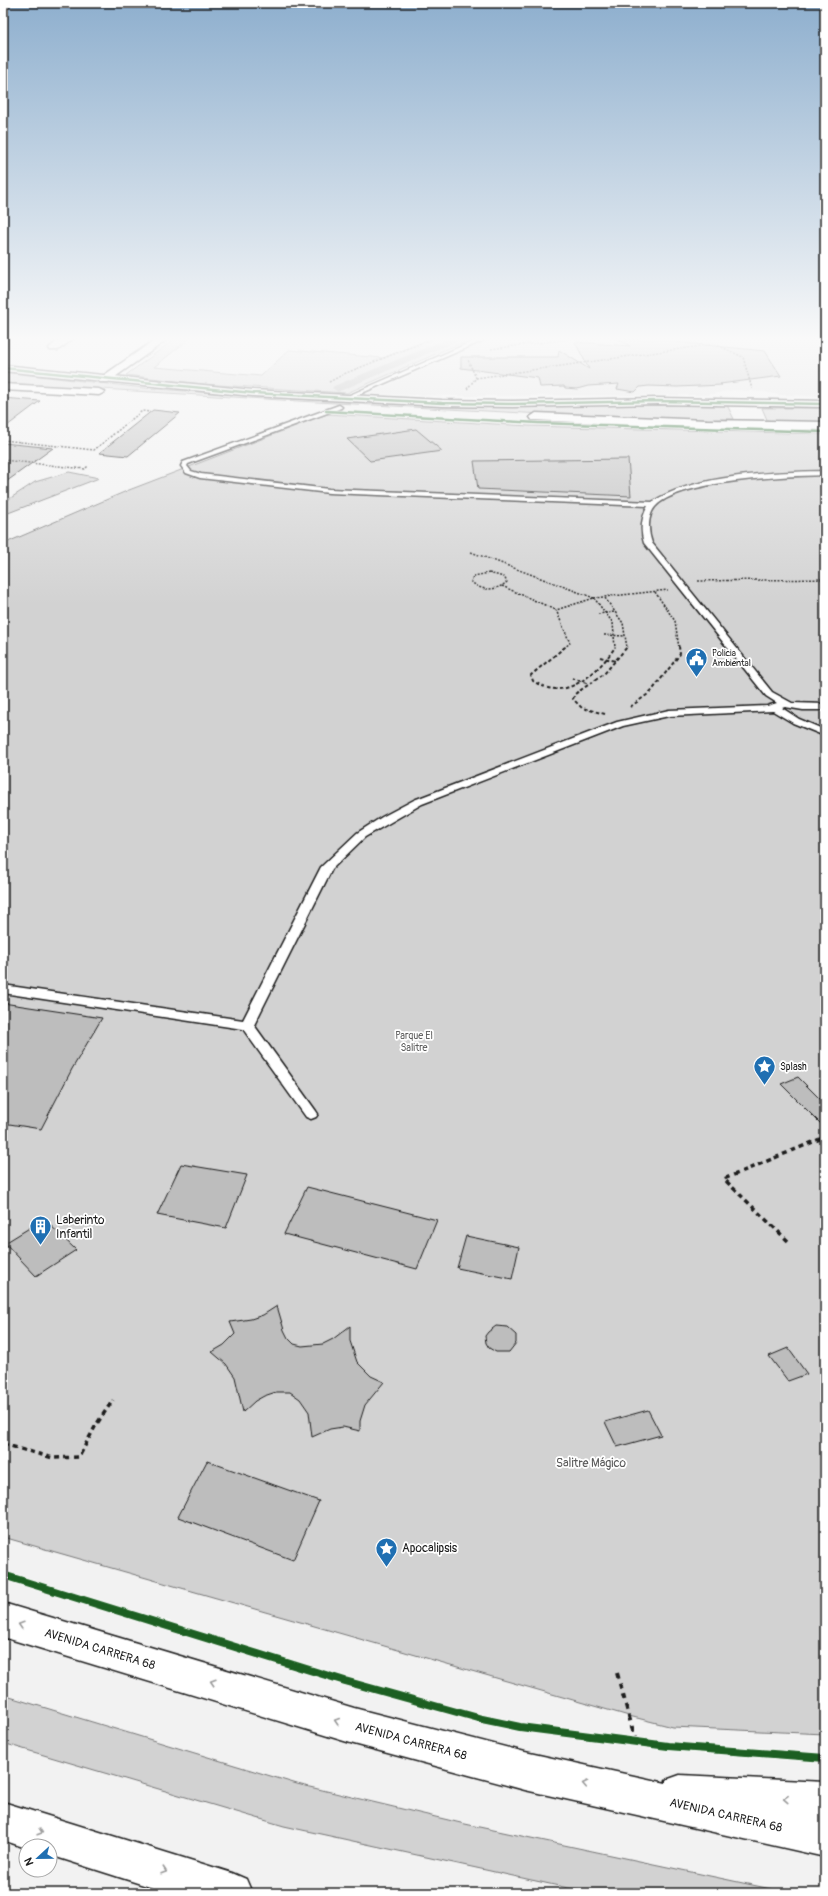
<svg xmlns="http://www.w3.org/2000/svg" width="828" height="1896" font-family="Pangolin,sans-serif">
<rect width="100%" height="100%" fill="#f2f2f2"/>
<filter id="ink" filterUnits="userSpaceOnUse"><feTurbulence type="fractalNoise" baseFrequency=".025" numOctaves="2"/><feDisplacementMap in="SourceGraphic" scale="8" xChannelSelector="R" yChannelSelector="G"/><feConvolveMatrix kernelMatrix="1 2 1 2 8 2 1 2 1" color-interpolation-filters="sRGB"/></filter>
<g filter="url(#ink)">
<polygon fill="#e2e2e2" points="492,339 825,339 825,396 779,395 764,392 734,390 707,395 460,396 367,394"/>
<g fill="#d2d2d2" stroke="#777">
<polygon points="175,339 189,339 154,367 261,376 289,350 383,358 429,339 474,339 449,348 347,393 203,384 126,375"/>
<polygon points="3,372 144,388 292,399 507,407 610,405 727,405 734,419 659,419 600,417 297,401 3,383"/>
<polygon points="762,408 825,408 825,423 768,422"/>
<polygon points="327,414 529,426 825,434 825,1734 673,1727 629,1716 3,1537 3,544 129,490"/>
<polygon points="69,472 99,478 3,515 3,503 35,482"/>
<polygon points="3,1695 297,1784 465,1824 790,1893 591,1893 284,1826 3,1743"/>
</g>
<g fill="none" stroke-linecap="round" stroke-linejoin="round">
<polygon fill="#a8a8a8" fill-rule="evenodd" points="447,339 462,339 342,390 338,392 332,388 334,386"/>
</g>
<g fill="#bdbdbd" stroke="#1c1c1c">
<polygon points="618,339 664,339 675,342 765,351 781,376 720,384 722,385 677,387 649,386 640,387 635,392 617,389 619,384 588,386 577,389 565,388 564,386 540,387 538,378 461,368 461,357 558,357 559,350 589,369 575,342 630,346"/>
<polygon points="3,398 40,401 3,429"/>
<polygon points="153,410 180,413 128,456 99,453"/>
<polygon points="416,429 442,451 370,461 347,439"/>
<polygon points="3,443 53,448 3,484"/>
<polygon points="628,459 631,496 478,489 474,461"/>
<polygon points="3,1003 102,1018 72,1069 41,1129 3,1123"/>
<polygon points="798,1077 825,1104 825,1128 781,1084"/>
<polygon points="181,1164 247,1175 226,1228 157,1215"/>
<polygon points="307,1187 437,1220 417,1269 284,1234"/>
<polygon points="44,1219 76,1250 36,1276 5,1243"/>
<polygon points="466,1236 519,1247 512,1279 457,1268"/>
<polygon points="277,1306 284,1330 288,1338 294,1344 302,1346 323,1344 333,1339 350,1326 350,1341 357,1362 371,1376 384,1382 365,1405 360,1421 360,1431 343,1427 330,1429 312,1437 309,1412 300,1399 290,1392 276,1392 264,1396 255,1401 243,1412 235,1377 226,1364 212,1352 224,1345 235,1334 230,1322 251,1319 263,1315"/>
<polygon points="496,1326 507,1327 516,1335 516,1343 509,1352 496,1352 489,1348 486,1343 485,1336 488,1332"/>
<polygon points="788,1348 807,1374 788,1381 769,1356"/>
<polygon points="648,1410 661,1435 617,1447 605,1422"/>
<polygon points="207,1461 319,1501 293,1560 178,1517"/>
</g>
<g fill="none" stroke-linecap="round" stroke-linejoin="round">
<defs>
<g id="lane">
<polygon points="478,339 487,339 348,399 343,398"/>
<path d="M339,405L342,407L341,408L188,464L187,466L191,471L201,474L329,489L652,502C695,474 775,472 825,471V475C789,476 678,480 655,507C647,517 648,532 652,543L772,692L792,703L825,704V710H803L785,707L782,708L799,719L825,730V736L793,723L773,711L669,716L623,726L422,804L365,837L332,869L254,1025L316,1111L318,1114L316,1117L311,1119L306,1117L243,1029L3,993V985L243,1020L321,867L357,833L382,817L414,800L617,722L669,710L767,706L777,703L766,696L644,543C640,530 641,518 648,506L329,493L200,478L186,473L181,466L183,462Z"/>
</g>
<g id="street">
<polygon points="60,339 73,339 58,350 50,350 49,348"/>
<polygon points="156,339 168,339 108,382 100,382 98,380 100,378"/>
</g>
<g id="secondary">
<polygon points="3,365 253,390 442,400 512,401 658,398 825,401 825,407 658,404 512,407 442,406 253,396 3,371"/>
<polygon points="3,384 99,389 105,392 99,395 3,390"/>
<polygon points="536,413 707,420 825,422 825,430 707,428 532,420 530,417"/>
</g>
<g id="primary">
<polygon points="3,1603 354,1708 525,1752 666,1783 666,1780 680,1775 825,1782 825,1857 525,1790 354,1744 3,1637"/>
<polygon points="3,1802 232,1873 246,1879 252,1893 169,1893 50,1855 50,1846 26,1846 26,1848 3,1840"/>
</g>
</defs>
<use href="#lane" stroke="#1c1c1c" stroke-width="3"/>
<use href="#street" stroke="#1c1c1c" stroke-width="3"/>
<use href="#secondary" stroke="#1c1c1c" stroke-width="3"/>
<use href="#primary" stroke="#1c1c1c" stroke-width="3"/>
<g stroke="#1c1c1c" stroke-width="1.5" stroke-dasharray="2 1.5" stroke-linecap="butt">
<polyline points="491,349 569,339"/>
<polyline points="476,378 715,344 743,357 752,389"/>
<polyline points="329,382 346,373 432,339"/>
<polyline points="467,389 476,378 468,360"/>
<polyline points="3,440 94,450 142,411 150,412"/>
<polyline points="3,460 85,469 88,466"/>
<polyline points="471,552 594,598"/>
<path d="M489,573L504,577L507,582C497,591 480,592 471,581L474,576Z"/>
<polyline points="698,581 825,579"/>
<polyline points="502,586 556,610"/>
<polyline points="655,592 675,621 679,648"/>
<polyline points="594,598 613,623 615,648"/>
<polyline points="594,598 668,590"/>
<polyline points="605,598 623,623 627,648"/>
<polyline points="598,614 615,612"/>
<polyline points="604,635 625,636"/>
<polyline points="564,648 570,643 556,610 594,598"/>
</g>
<g stroke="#1c1c1c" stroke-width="2" stroke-dasharray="3.5 2.5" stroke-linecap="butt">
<path d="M565,647L531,675L533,681C540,685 547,689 556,689C579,690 604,665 615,647"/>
<polyline points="600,657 616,661"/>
<polyline points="572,678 589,684"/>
<polyline points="630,707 651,692 680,654 679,647"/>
<polyline points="605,714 582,708 573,699 575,694 604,674 627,647"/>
</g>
<g stroke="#1c1c1c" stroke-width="3.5" stroke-dasharray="5 4" stroke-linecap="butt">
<polyline points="788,1241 724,1179 825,1137"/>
<polyline points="3,1444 53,1458 79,1457 96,1425 113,1400"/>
</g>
<polyline stroke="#1c1c1c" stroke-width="4" stroke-dasharray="6 5" stroke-linecap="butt" points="617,1673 636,1742"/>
<use href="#lane" fill="#fff" fill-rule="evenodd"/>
<use href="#street" fill="#fff" fill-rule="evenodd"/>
<use href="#secondary" fill="#fff" fill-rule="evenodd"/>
<use href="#primary" fill="#fff" fill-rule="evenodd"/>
<defs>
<g id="cycleway-far1">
<polyline points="3,368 253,393 442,403 512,404 658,401 825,404"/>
<polyline points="326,411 538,423 825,432"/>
</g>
<polyline id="cycleway" points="3,1575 345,1681 482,1719 520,1727 668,1746 825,1758"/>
</defs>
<use href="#cycleway-far1" stroke="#fff" stroke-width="4"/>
<use href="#cycleway" stroke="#fff" stroke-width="10"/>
<use href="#cycleway-far1" stroke="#1b5e20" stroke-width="2.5"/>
<use href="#cycleway" stroke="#1b5e20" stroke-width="8"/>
</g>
<defs><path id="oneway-chevron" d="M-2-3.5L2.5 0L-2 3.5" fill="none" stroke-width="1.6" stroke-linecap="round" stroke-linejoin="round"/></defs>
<g stroke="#999">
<use href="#oneway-chevron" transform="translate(21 1625) rotate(-163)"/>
<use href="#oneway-chevron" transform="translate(213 1682) rotate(-163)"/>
<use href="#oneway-chevron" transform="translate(337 1721) rotate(-163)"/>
<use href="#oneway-chevron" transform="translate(585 1784) rotate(-168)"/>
<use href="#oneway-chevron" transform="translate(786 1799) rotate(-177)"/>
<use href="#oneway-chevron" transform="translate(40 1832) rotate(17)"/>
<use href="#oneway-chevron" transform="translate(164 1871) rotate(18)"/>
</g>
</g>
<linearGradient id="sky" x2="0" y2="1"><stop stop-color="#8eafce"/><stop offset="0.56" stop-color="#f9f9f9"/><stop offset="1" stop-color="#f9f9f9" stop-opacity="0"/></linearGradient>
<rect width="828" height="605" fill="url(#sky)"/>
<defs>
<symbol id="civic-pin" viewBox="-11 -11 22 30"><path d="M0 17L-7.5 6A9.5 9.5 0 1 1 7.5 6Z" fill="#1f6fb2" stroke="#fff"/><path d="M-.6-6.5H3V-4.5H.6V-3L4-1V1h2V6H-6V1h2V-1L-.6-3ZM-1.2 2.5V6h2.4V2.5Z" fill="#fff"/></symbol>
<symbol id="sight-pin" viewBox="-11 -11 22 30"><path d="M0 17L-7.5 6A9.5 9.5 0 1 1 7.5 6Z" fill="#1f6fb2" stroke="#fff"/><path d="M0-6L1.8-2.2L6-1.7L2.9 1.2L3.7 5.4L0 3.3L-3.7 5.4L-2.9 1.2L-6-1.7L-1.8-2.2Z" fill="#fff"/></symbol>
<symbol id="building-pin" viewBox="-11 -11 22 30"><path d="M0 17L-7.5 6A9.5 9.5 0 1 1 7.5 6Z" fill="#1f6fb2" stroke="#fff"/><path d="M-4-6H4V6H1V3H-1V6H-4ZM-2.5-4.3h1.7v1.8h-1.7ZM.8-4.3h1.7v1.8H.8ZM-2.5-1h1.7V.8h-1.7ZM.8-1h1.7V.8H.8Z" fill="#fff"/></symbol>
</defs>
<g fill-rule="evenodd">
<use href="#civic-pin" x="684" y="646" width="25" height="34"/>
<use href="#sight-pin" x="752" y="1054" width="25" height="34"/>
<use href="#building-pin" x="28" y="1214" width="25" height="34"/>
<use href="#sight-pin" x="374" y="1536" width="25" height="34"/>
</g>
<g text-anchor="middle" stroke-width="3.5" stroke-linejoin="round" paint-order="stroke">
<g font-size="9" fill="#1c1c1c" stroke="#fff" text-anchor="start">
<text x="712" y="656">Policia<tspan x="712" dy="10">Ambiental</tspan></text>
</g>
<g font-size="10" fill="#5c5c5c" stroke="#fff">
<text x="414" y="1039">Parque El<tspan x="414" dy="12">Salitre</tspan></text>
</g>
<g font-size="10" fill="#1c1c1c" stroke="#fff" text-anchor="start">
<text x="780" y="1070">Splash</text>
</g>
<g font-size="12" fill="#1c1c1c" stroke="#fff" text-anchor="start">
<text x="56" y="1224">Laberinto<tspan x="56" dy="14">Infantil</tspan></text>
<text x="402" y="1552">Apocalipsis</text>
</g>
<g font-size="12" fill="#5c5c5c" stroke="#fff">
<text x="591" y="1467">Salitre Mágico</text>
</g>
<g font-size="12" fill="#1c1c1c" stroke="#fff">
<text transform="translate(100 1649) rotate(17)" y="4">AVENIDA CARRERA 68</text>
<text transform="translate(411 1741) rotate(15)" y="4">AVENIDA CARRERA 68</text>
<text transform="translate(726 1815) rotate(13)" y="4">AVENIDA CARRERA 68</text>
</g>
</g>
<rect width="828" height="1896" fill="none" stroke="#fff" stroke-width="16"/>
<rect x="8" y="8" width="812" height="1880" fill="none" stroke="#1c1c1c" stroke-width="1.5" filter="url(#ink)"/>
<g transform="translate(38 1858) rotate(248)"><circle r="19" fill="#ffffff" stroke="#a4a4a4"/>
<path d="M0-3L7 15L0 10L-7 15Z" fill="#1f6fb2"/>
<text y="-6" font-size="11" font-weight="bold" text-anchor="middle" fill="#1c1c1c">N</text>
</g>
</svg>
